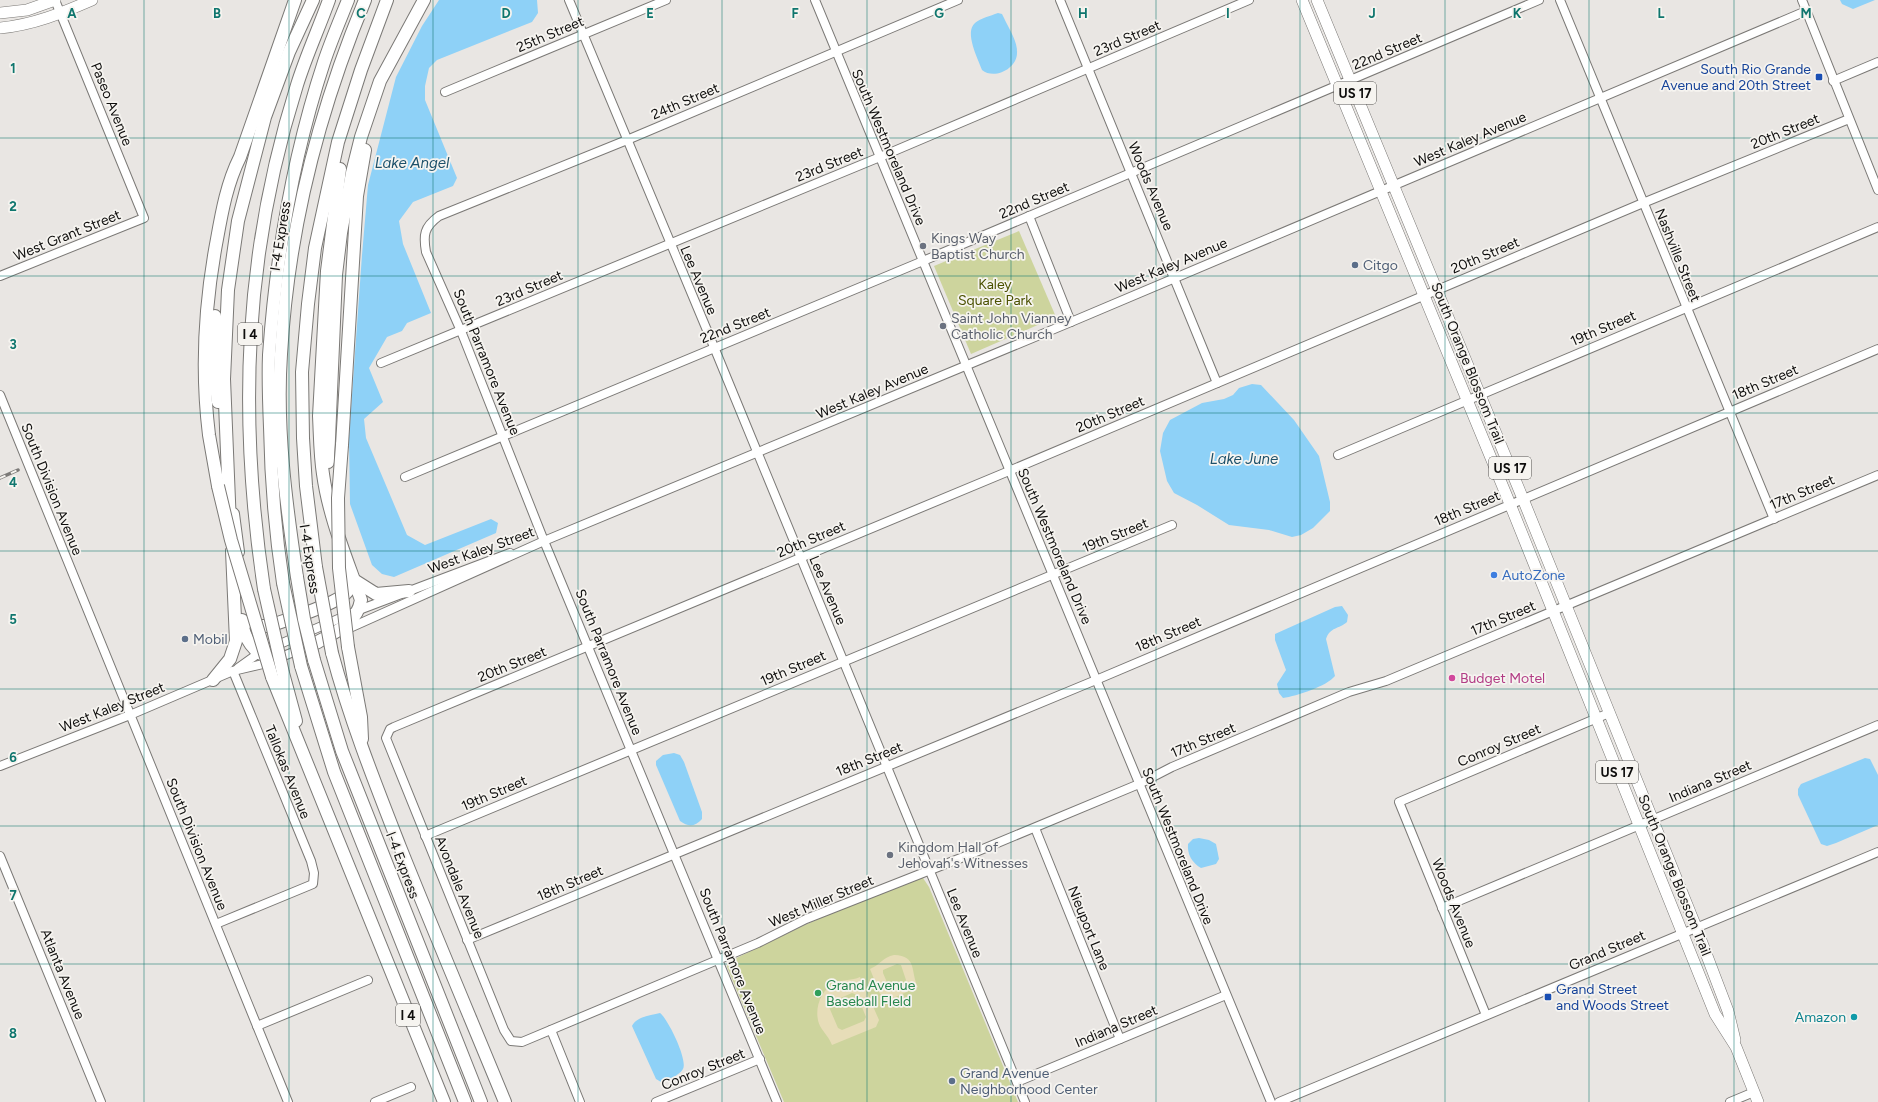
<svg xmlns="http://www.w3.org/2000/svg" width="1878" height="1102" font-family="Figtree,sans-serif">
<rect width="100%" height="100%" fill="#e9e6e3"/>
<g fill="#cdd49d">
<polygon points="1019,231 1056,317 971,354 934,266"/>
<polygon points="918,877 923,878 929,887 1018,1102 784,1102 727,967 728,962 807,924"/>
</g>
<g fill="#e7ddb8" fill-rule="evenodd">
<path d="M894,955C918,956 910,972 918,987L893,998L880,994L870,969C880,965 883,957 894,955ZM897,964L901,965L906,980L905,982L892,987H889L883,973V970Z"/>
<path d="M860,977L879,1020L876,1027L832,1045C829,1037 824,1033 820,1026C813,1011 820,990 835,983C843,979 852,981 860,977ZM852,993L857,995L866,1017L864,1021L842,1030L838,1028L829,1007L831,1002Z"/>
</g>
<g fill="#8ed1f7">
<polygon points="439,0 537,0 538,13 532,22 437,60 429,68 425,86 425,100 457,178 453,186 413,202 399,221 403,244 431,313 407,323 402,331 387,337 369,368 383,402 364,419 366,438 407,535 425,545 491,519 498,523 496,533 394,577 382,574 372,565 350,504 349,437 362,255 368,185 396,77 422,26"/>
<polygon points="1840,0 1875,0 1853,9 1842,4"/>
<path d="M998,13L1002,14L1004,18C1009,29 1018,42 1017,53C1017,69 994,80 982,70C978,59 964,32 975,23C981,18 990,16 998,13Z"/>
<polygon points="1252,384 1261,385 1294,420 1319,456 1330,502 1330,511 1313,528 1301,535 1292,537 1269,530 1229,525 1197,505 1174,493 1167,481 1160,451 1163,433 1170,420 1202,403 1224,399 1233,395 1239,388"/>
<path d="M1342,606L1348,615L1347,622C1339,629 1330,627 1326,639L1335,676C1327,686 1297,696 1283,698L1279,693L1277,684L1286,670L1275,640V634L1335,607Z"/>
<path d="M674,753L680,755L684,762L702,812V819C695,827 688,827 680,821L656,765V761L663,755Z"/>
<polygon points="1865,758 1870,759 1878,775 1878,825 1836,843 1827,846 1821,844 1798,795 1798,789 1801,784"/>
<path d="M1199,838L1209,840L1216,844L1219,859L1216,864L1201,868C1192,863 1187,854 1188,844L1193,839Z"/>
<path d="M660,1013C668,1019 688,1060 683,1069C679,1076 668,1079 661,1082L656,1079L632,1026C636,1017 651,1015 660,1013Z"/>
</g>
<g fill="none" stroke-linecap="round" stroke-linejoin="round">
<defs>
<g id="minor">
<polyline points="569,0 714,347 1025,1102"/>
<polyline points="815,0 1271,1102"/>
<polyline points="1060,0 1217,383"/>
<polyline points="1560,0 1774,519"/>
<polyline points="1802,0 1878,190"/>
<polyline points="1833,81 1878,62"/>
<polyline points="445,92 666,0"/>
<polyline points="1849,119 1643,203 1009,471 394,727 390,729 386,738 504,1030 511,1041 522,1042 758,943 806,919 971,854 1139,784 1172,767 1349,692 1386,681 1878,475"/>
<polyline points="1029,216 1071,322"/>
<polyline points="0,276 144,218 55,0"/>
<polyline points="381,363 880,157 1249,0"/>
<polyline points="0,395 288,1102"/>
<polyline points="1338,455 1878,227"/>
<polyline points="405,477 923,261 1539,0"/>
<polyline points="343,631 544,541 1071,322 1806,11"/>
<polyline points="238,668 259,653 359,610 510,553"/>
<polyline points="0,766 130,715 233,671 263,664 314,644"/>
<polyline points="1035,828 1120,1039"/>
<polyline points="425,836 1172,525"/>
<polyline points="0,856 101,1102"/>
<polyline points="1442,908 1878,725"/>
<polyline points="216,924 313,884 314,873 311,861 233,671"/>
<polyline points="467,940 1096,680 1878,349"/>
<polyline points="1486,1015 1399,802 1609,713"/>
<polyline points="257,1026 368,980"/>
<polyline points="551,1030 580,1102"/>
<polyline points="1017,1082 1226,995"/>
<polyline points="375,1102 411,1087"/>
<polyline points="656,1102 760,1059"/>
<path d="M777,1102L544,541L461,331L426,252C423,235 424,227 439,216L627,140L958,0"/>
<polyline points="1279,1102 1878,852"/>
<polyline points="1730,1102 1754,1092"/>
</g>
<g id="major">
<polyline points="1302,0 1510,504 1715,1014 1736,1047 1758,1102"/>
<polyline points="1317,0 1523,499 1696,927 1728,1011 1735,1040"/>
<polyline points="0,13 27,10 55,0"/>
<path d="M0,28C33,25 62,13 92,0"/>
</g>
<g id="highway">
<polyline points="215,316 215,378 218,402"/>
<polyline points="342,445 357,196 365,150"/>
<polyline points="328,462 336,275 341,233 352,173 361,137 380,81 424,0"/>
<path d="M218,486C215,469 212,452 209,435C201,370 205,302 217,239C222,211 227,183 240,157L295,0"/>
<polyline points="233,514 238,552"/>
<polyline points="230,525 224,379 228,290 238,221 265,117 289,52 313,0"/>
<polyline points="316,567 306,486 303,438 302,372 308,304 315,248 338,142 361,70 387,0"/>
<path d="M297,577C286,504 276,428 281,354C288,232 318,113 365,0"/>
<polyline points="354,580 376,594 409,591"/>
<path d="M283,583C275,531 271,479 270,427C269,403 268,379 269,355C276,256 293,156 324,62C331,41 340,20 348,0"/>
<path d="M264,589C238,416 244,253 297,85C306,56 319,28 329,0"/>
<path d="M242,620C243,636 254,657 273,657"/>
<path d="M250,621L258,626H269C286,620 337,604 347,592C351,587 349,580 348,574"/>
<path d="M316,643C335,632 357,624 361,600C347,559 329,518 323,474C320,455 320,435 319,416L327,271L340,169"/>
<polyline points="348,647 361,717 362,739"/>
<path d="M332,653C350,720 375,783 400,847C434,932 470,1017 505,1102"/>
<polyline points="314,660 342,751 481,1102"/>
<polyline points="301,666 334,772 465,1102"/>
<polyline points="283,673 296,721"/>
<polyline points="272,677 444,1102"/>
<polyline points="213,680 230,659 236,641 232,551"/>
</g>
</defs>
<use href="#minor" stroke="#7b7976" stroke-width="10"/>
<use href="#major" stroke="#7b7976" stroke-width="12"/>
<use href="#highway" stroke="#7b7976" stroke-width="14"/>
<use href="#minor" stroke="#fff" stroke-width="8"/>
<use href="#major" stroke="#fff" stroke-width="11"/>
<use href="#highway" stroke="#fff" stroke-width="12"/>
<defs>
<polyline id="rail" points="0,478 18,470"/>
</defs>
<use href="#rail" stroke="#7c7a78" stroke-width="3.5"/>
<use href="#rail" stroke="#f6f4f0" stroke-width="2" stroke-dasharray="6" stroke-linecap="butt"/>
<defs>
<g id="highway-bridge">
<polyline points="342,445 338,498 339,568 348,647"/>
<polyline points="218,486 231,540 272,677"/>
<polyline points="316,567 332,653"/>
<polyline points="297,577 304,619 314,660"/>
<polyline points="283,583 301,666"/>
<polyline points="264,589 283,673"/>
</g>
</defs>
<use href="#highway-bridge" stroke="#7b7976" stroke-width="14" stroke-linecap="butt"/>
<use href="#highway-bridge" stroke="#fff" stroke-width="12"/>
</g>
<path fill="none" stroke="#0f766e" stroke-width="1" stroke-opacity="0.55" d="M144,0V1102M289,0V1102M433,0V1102M578,0V1102M722,0V1102M867,0V1102M1011,0V1102M1156,0V1102M1300,0V1102M1445,0V1102M1589,0V1102M1734,0V1102M0,138H1878M0,276H1878M0,413H1878M0,551H1878M0,689H1878M0,826H1878M0,964H1878"/>
<g fill="#1a4fb4" stroke="#f6f4f0" stroke-width="1.5">
<rect x="1815" y="73" width="8" height="8" rx="2"/>
<rect x="1544" y="993" width="8" height="8" rx="2"/>
</g>
<g fill="#6b7280" stroke="#f6f4f0" stroke-width="1.5">
<circle cx="923" cy="246" r="4"/>
<circle cx="943" cy="326" r="4"/>
<circle cx="890" cy="855" r="4"/>
</g>
<g fill="#5c6f8a" stroke="#f6f4f0" stroke-width="1.5">
<circle cx="1355" cy="265" r="4"/>
<circle cx="185" cy="639" r="4"/>
<circle cx="952" cy="1081" r="4"/>
</g>
<circle fill="#3f7fe0" stroke="#f6f4f0" stroke-width="1.5" cx="1494" cy="575" r="4"/>
<circle fill="#d1479c" stroke="#f6f4f0" stroke-width="1.5" cx="1452" cy="678" r="4"/>
<circle fill="#2e9e5b" stroke="#f6f4f0" stroke-width="1.5" cx="818" cy="993" r="4"/>
<circle fill="#0f9aa8" stroke="#f6f4f0" stroke-width="1.5" cx="1854" cy="1017" r="4"/>
<g text-anchor="middle" stroke-width="3.5" stroke-linejoin="round" paint-order="stroke">
<g fill="#f6f4f0" stroke="#545351" stroke-width="1">
<rect x="1334" y="82" width="42" height="22" rx="3"/>
<rect x="238" y="323" width="24" height="22" rx="3"/>
<rect x="1489" y="457" width="42" height="22" rx="3"/>
<rect x="1596" y="761" width="42" height="22" rx="3"/>
<rect x="396" y="1004" width="24" height="22" rx="3"/>
</g>
<g font-size="13" font-weight="bold" fill="#0f0e0d">
<text x="1355" y="98">US 17</text>
<text x="250" y="339">I 4</text>
<text x="1510" y="473">US 17</text>
<text x="1617" y="777">US 17</text>
<text x="408" y="1020">I 4</text>
</g>
<g font-size="14" fill="#0f0e0d" stroke="#f6f4f0">
<text transform="translate(550 34) rotate(-23)" y="5">25th Street</text>
<text transform="translate(1127 38) rotate(-23)" y="5">23rd Street</text>
<text transform="translate(1387 51) rotate(-23)" y="5">22nd Street</text>
<text transform="translate(685 101) rotate(-23)" y="5">24th Street</text>
<text transform="translate(112 104) rotate(68)" y="5">Paseo Avenue</text>
<text transform="translate(1785 131) rotate(-22)" y="5">20th Street</text>
<text transform="translate(1470 139) rotate(-23)" y="5">West Kaley Avenue</text>
<text transform="translate(889 147) rotate(67)" y="5">South Westmoreland Drive</text>
<text transform="translate(829 164) rotate(-22)" y="5">23rd Street</text>
<text transform="translate(1151 186) rotate(67)" y="5">Woods Avenue</text>
<text transform="translate(1034 200) rotate(-23)" y="5">22nd Street</text>
<text transform="translate(67 235) rotate(-22)" y="5">West Grant Street</text>
<text transform="translate(280 236) rotate(-81)" y="5">I-4 Express</text>
<text transform="translate(1485 255) rotate(-23)" y="5">20th Street</text>
<text transform="translate(1678 255) rotate(68)" y="5">Nashville Street</text>
<text transform="translate(1171 265) rotate(-23)" y="5">West Kaley Avenue</text>
<text transform="translate(699 280) rotate(67)" y="5">Lee Avenue</text>
<text transform="translate(529 288) rotate(-23)" y="5">23rd Street</text>
<text transform="translate(735 325) rotate(-22)" y="5">22nd Street</text>
<text transform="translate(1603 328) rotate(-23)" y="5">19th Street</text>
<text transform="translate(487 362) rotate(68)" y="5">South Parramore Avenue</text>
<text transform="translate(1468 363) rotate(68)" y="5">South Orange Blossom Trail</text>
<text transform="translate(1765 382) rotate(-23)" y="5">18th Street</text>
<text transform="translate(872 391) rotate(-23)" y="5">West Kaley Avenue</text>
<text transform="translate(1110 414) rotate(-23)" y="5">20th Street</text>
<text transform="translate(52 489) rotate(68)" y="5">South Division Avenue</text>
<text transform="translate(1802 492) rotate(-23)" y="5">17th Street</text>
<text transform="translate(1467 508) rotate(-23)" y="5">18th Street</text>
<text transform="translate(1115 535) rotate(-22)" y="5">19th Street</text>
<text transform="translate(811 539) rotate(-23)" y="5">20th Street</text>
<text transform="translate(1055 546) rotate(67)" y="5">South Westmoreland Drive</text>
<text transform="translate(481 550) rotate(-20)" y="5">West Kaley Street</text>
<text transform="translate(310 559) rotate(81)" y="5">I-4 Express</text>
<text transform="translate(828 590) rotate(67)" y="5">Lee Avenue</text>
<text transform="translate(1503 618) rotate(-23)" y="5">17th Street</text>
<text transform="translate(1168 634) rotate(-23)" y="5">18th Street</text>
<text transform="translate(609 662) rotate(68)" y="5">South Parramore Avenue</text>
<text transform="translate(512 664) rotate(-22)" y="5">20th Street</text>
<text transform="translate(793 668) rotate(-23)" y="5">19th Street</text>
<text transform="translate(112 707) rotate(-22)" y="5">West Kaley Street</text>
<text transform="translate(1203 740) rotate(-23)" y="5">17th Street</text>
<text transform="translate(1499 745) rotate(-23)" y="5">Conroy Street</text>
<text transform="translate(869 759) rotate(-22)" y="5">18th Street</text>
<text transform="translate(288 772) rotate(68)" y="5">Tallokas Avenue</text>
<text transform="translate(1710 781) rotate(-23)" y="5">Indiana Street</text>
<text transform="translate(494 793) rotate(-23)" y="5">19th Street</text>
<text transform="translate(197 844) rotate(68)" y="5">South Division Avenue</text>
<text transform="translate(1178 846) rotate(68)" y="5">South Westmoreland Drive</text>
<text transform="translate(403 865) rotate(69)" y="5">I-4 Express</text>
<text transform="translate(1675 875) rotate(68)" y="5">South Orange Blossom Trail</text>
<text transform="translate(570 883) rotate(-23)" y="5">18th Street</text>
<text transform="translate(460 887) rotate(68)" y="5">Avondale Avenue</text>
<text transform="translate(821 901) rotate(-23)" y="5">West Miller Street</text>
<text transform="translate(1454 903) rotate(68)" y="5">Woods Avenue</text>
<text transform="translate(965 923) rotate(68)" y="5">Lee Avenue</text>
<text transform="translate(1089 928) rotate(68)" y="5">Nieuport Lane</text>
<text transform="translate(1607 950) rotate(-23)" y="5">Grand Street</text>
<text transform="translate(733 961) rotate(68)" y="5">South Parramore Avenue</text>
<text transform="translate(63 974) rotate(68)" y="5">Atlanta Avenue</text>
<text transform="translate(1116 1026) rotate(-23)" y="5">Indiana Street</text>
<text transform="translate(703 1069) rotate(-22)" y="5">Conroy Street</text>
</g>
<g font-size="14" fill="#164399" stroke="#f6f4f0" text-anchor="end">
<text x="1811" y="74">South Rio Grande<tspan x="1811" dy="16">Avenue and 20th Street</tspan></text>
<text x="1556" y="994" text-anchor="start">Grand Street<tspan x="1556" dy="16">and Woods Street</tspan></text>
</g>
<g font-size="14" fill="#5b616d" stroke="#f6f4f0" text-anchor="start">
<text x="931" y="243">Kings Way<tspan x="931" dy="16">Baptist Church</tspan></text>
<text x="951" y="323">Saint John Vianney<tspan x="951" dy="16">Catholic Church</tspan></text>
<text x="898" y="852">Kingdom Hall of<tspan x="898" dy="16">Jehovah's Witnesses</tspan></text>
</g>
<g font-size="14" fill="#4e5e75" stroke="#f6f4f0" text-anchor="start">
<text x="1363" y="270">Citgo</text>
<text x="193" y="644">Mobil</text>
<text x="960" y="1078">Grand Avenue<tspan x="960" dy="16">Neighborhood Center</tspan></text>
</g>
<g font-size="14" fill="#4b5100" stroke="#f6f4f0">
<text x="995" y="289">Kaley<tspan x="995" dy="16">Square Park</tspan></text>
</g>
<g font-size="14" fill="#366cbe" stroke="#f6f4f0" text-anchor="start">
<text x="1502" y="580">AutoZone</text>
</g>
<g font-size="14" fill="#b23c85" stroke="#f6f4f0" text-anchor="start">
<text x="1460" y="683">Budget Motel</text>
</g>
<g font-size="14" fill="#27864d" stroke="#f6f4f0" text-anchor="start">
<text x="826" y="990">Grand Avenue<tspan x="826" dy="16">Baseball FIeld</tspan></text>
</g>
<g font-size="14" fill="#0d838f" stroke="#f6f4f0" text-anchor="end">
<text x="1846" y="1022">Amazon</text>
</g>
<g font-size="15" font-style="italic" fill="#1d516b" stroke="#f6f4f0">
<text x="412" y="168">Lake Angel</text>
<text x="1244" y="464">Lake June</text>
</g>
</g>
<g font-size="13" text-anchor="middle" font-weight="bold" fill="#0f766e" stroke="#f6f4f0" stroke-width="3.5" stroke-linejoin="round" paint-order="stroke">
<text x="72" y="18">A</text>
<text x="217" y="18">B</text>
<text x="361" y="18">C</text>
<text x="506" y="18">D</text>
<text x="650" y="18">E</text>
<text x="795" y="18">F</text>
<text x="939" y="18">G</text>
<text x="1083" y="18">H</text>
<text x="1228" y="18">I</text>
<text x="1372" y="18">J</text>
<text x="1517" y="18">K</text>
<text x="1661" y="18">L</text>
<text x="1806" y="18">M</text>
<text x="13" y="73">1</text>
<text x="13" y="211">2</text>
<text x="13" y="349">3</text>
<text x="13" y="487">4</text>
<text x="13" y="624">5</text>
<text x="13" y="762">6</text>
<text x="13" y="900">7</text>
<text x="13" y="1038">8</text>
</g>
</svg>
